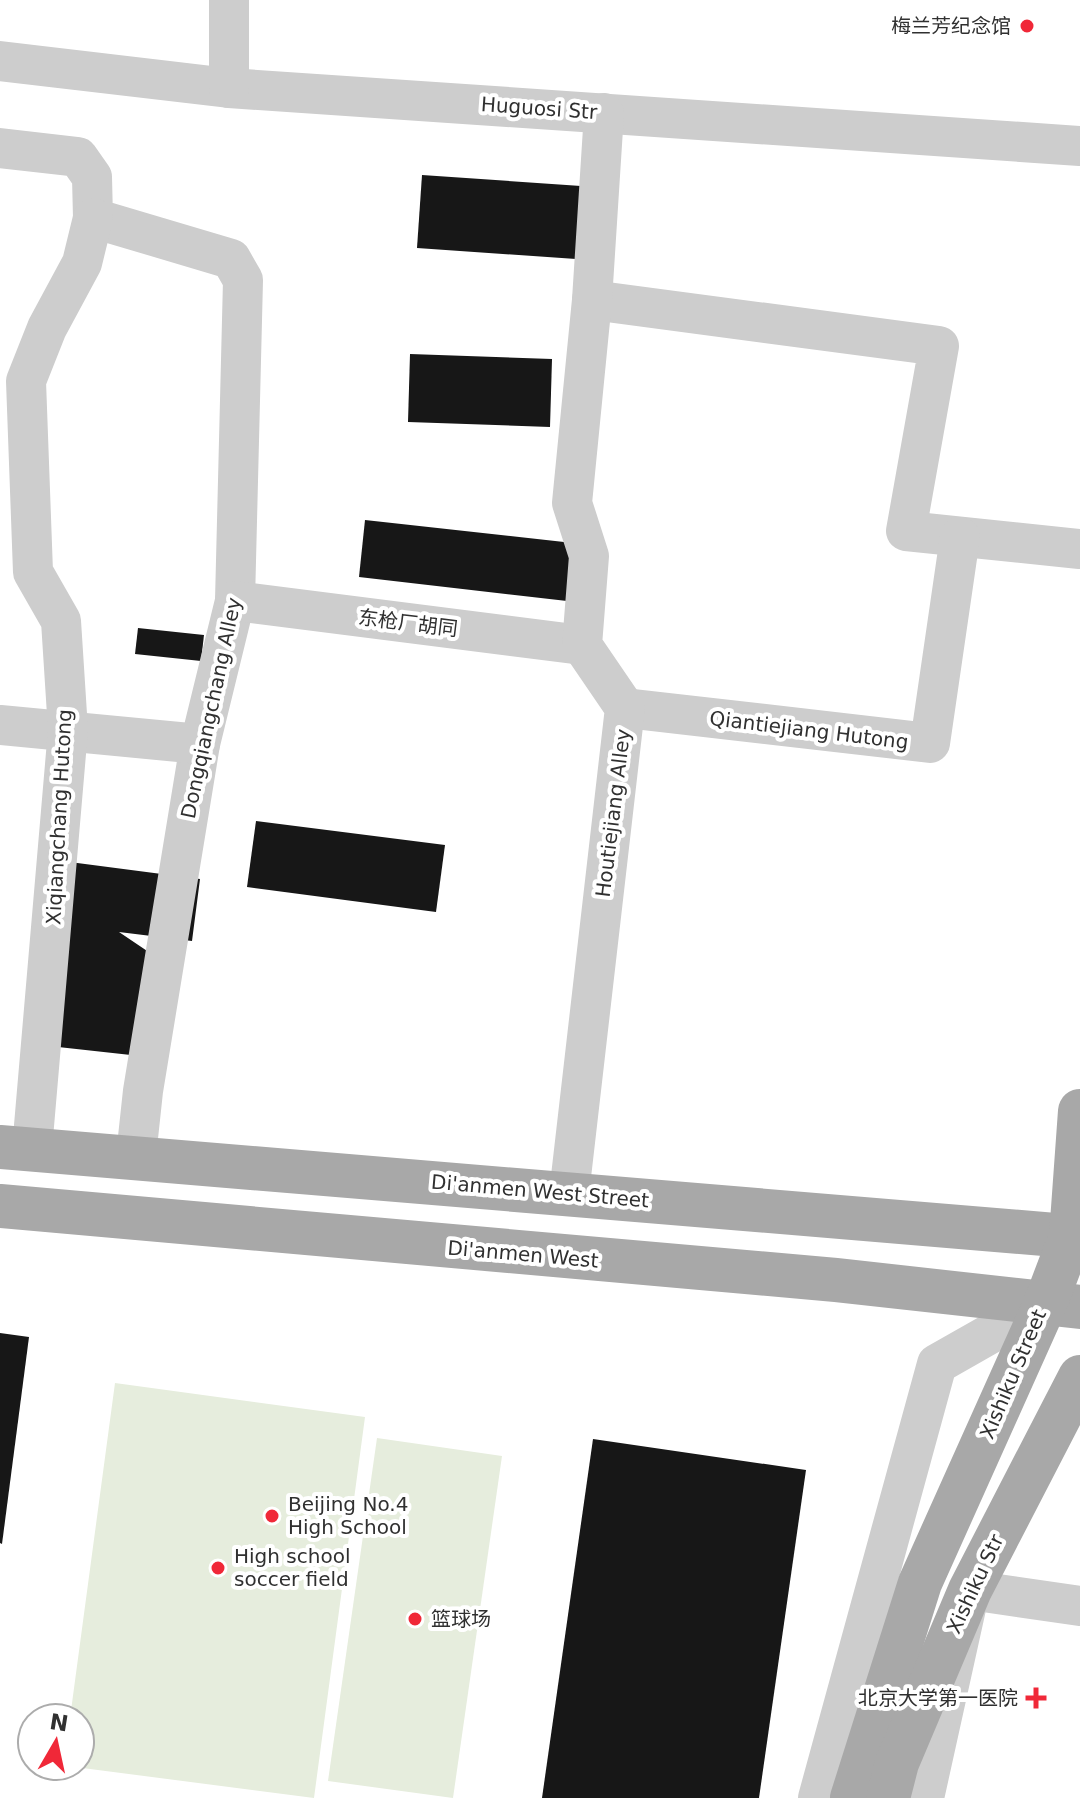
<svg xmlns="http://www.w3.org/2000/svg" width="1080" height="1798" font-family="'DejaVu Sans','Noto Sans SC',sans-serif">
<rect width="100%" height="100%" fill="#fff"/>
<g fill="#e6eddd">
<polygon points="115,1383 365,1417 314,1798 67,1766 80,1766 80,1718 70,1718"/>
<polygon points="377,1438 502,1456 453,1798 328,1781"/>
</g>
<g fill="#171717">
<polygon points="422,175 581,186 576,259 417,248"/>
<polygon points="410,354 552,359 550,427 408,422"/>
<polygon points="365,520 573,543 567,601 359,577"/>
<polygon points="138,628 204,635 201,661 135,654"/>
<polygon points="256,821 445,845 436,912 247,887"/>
<polygon points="62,861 200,879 192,941 119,932 162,961 158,1058 31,1044"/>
<polygon points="0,1333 29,1337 2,1544 0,1543"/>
<polygon points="593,1439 806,1470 759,1798 542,1798"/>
</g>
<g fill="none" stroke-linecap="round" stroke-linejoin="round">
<g stroke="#cdcdcd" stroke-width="40">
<polyline points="0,61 229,88 1080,146"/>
<polyline points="229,88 229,0"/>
<polyline points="0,148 78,157 92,177 93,218 231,259 243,280 235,601 200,744 143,1091 136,1156"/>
<polyline points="592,300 939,346 906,531 1080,549"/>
<polyline points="235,601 582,645"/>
<polyline points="625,708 930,743 960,537"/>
<polyline points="0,725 200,744"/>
<polyline points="32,1149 68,730 61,621 33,572 26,381 47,328 82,263 93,218"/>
<polyline points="569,1194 625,708 582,645 589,556 572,503 592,300 604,113"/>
<polyline points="818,1798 937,1364 1046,1302"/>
<polyline points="924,1798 970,1590 1080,1606"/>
</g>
<g stroke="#a8a8a8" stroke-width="44">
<polyline points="0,1147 1080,1237"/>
<polyline points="0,1206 836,1280 1080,1307"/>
<polyline points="852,1798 920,1583 1046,1302 1071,1236 1080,1111"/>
<polyline points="888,1798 897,1763 970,1590 1080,1377"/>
</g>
</g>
<g fill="#f02838" stroke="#fff" stroke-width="3">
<circle cx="1027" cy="26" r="8"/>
<circle cx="272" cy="1516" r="8"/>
<circle cx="218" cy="1568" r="8"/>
<circle cx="415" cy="1619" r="8"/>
<path d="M1032 1686h8v8h8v8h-8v8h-8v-8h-8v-8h8z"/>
</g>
<g text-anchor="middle" stroke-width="8" stroke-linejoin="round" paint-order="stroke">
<g font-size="20" fill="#303030" stroke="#fff" text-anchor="start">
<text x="1011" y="33" text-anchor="end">梅兰芳纪念馆</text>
<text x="288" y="1511">Beijing No.4<tspan x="288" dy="23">High School</tspan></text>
<text x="234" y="1563">High school<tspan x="234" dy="23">soccer field</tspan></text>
<text x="431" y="1626">篮球场</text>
<text x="1018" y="1705" text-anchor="end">北京大学第一医院</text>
</g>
<g font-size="20" fill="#303030" stroke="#fff">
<text transform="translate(539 108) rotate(4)" y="7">Huguosi Str</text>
<text transform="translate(408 623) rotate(7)" y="7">东枪厂胡同</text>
<text transform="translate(211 708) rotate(-78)" y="7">Dongqiangchang Alley</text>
<text transform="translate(809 730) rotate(7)" y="7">Qiantiejiang Hutong</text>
<text transform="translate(613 813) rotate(-83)" y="7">Houtiejiang Alley</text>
<text transform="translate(59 817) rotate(-87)" y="7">Xiqiangchang Hutong</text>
<text transform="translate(540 1191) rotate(5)" y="7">Di'anmen West Street</text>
<text transform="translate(523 1254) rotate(5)" y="7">Di'anmen West</text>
<text transform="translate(1013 1374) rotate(-67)" y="7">Xishiku Street</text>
<text transform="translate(975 1584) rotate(-65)" y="7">Xishiku Str</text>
</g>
</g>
<g transform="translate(56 1742) rotate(9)"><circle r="38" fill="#ffffff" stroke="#acacac" stroke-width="2"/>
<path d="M0-6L14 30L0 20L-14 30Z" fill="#f02838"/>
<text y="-12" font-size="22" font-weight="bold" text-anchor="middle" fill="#303030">N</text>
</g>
</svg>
